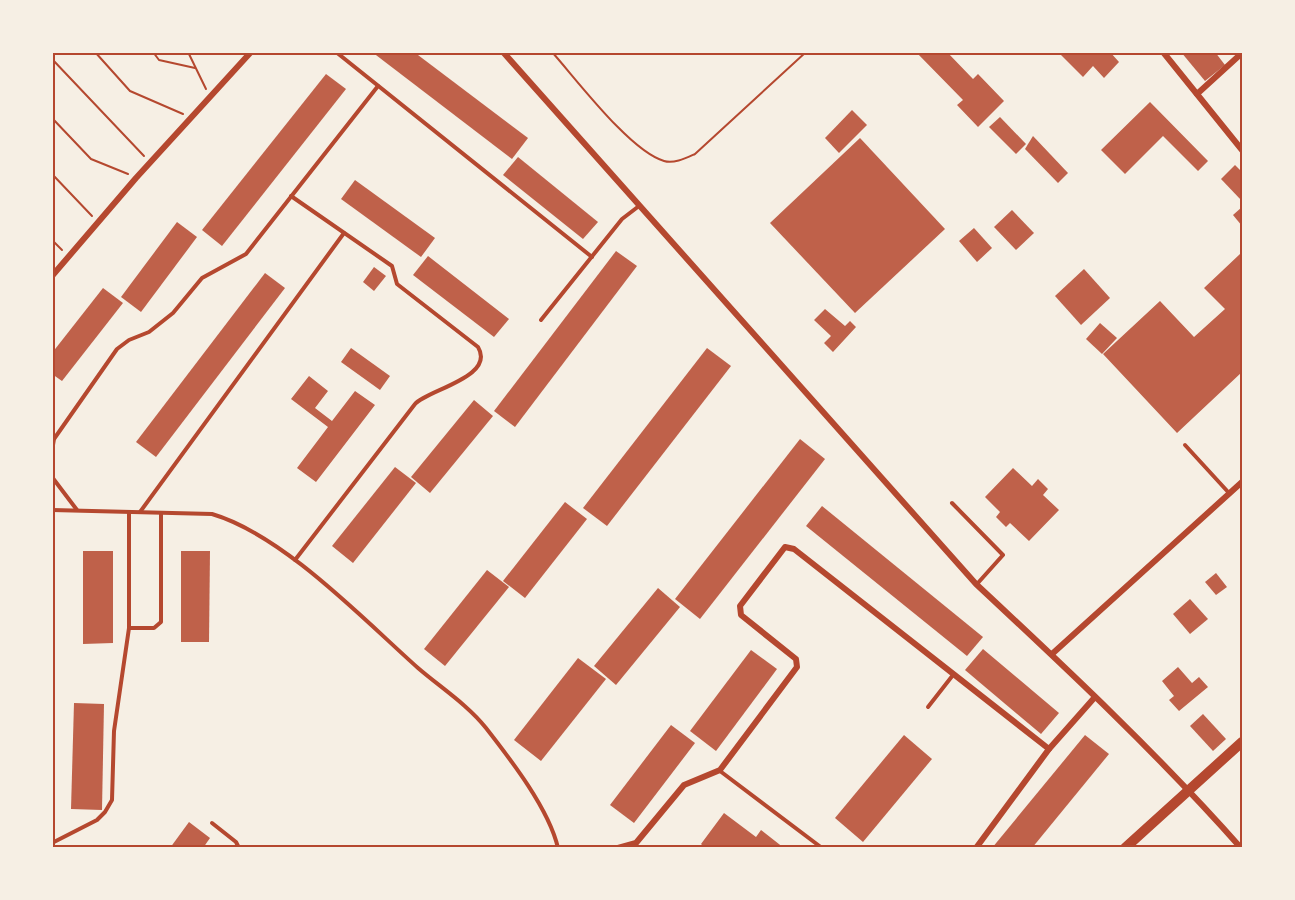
<svg xmlns="http://www.w3.org/2000/svg" width="1295" height="900" font-family="'Golos Text',sans-serif">
<rect width="100%" height="100%" fill="#f6efe4"/>
<g fill="#bf614a">
<polygon points="372,52 414,52 528,138 512,159"/>
<polygon points="916,52 947,52 973,79 978,74 1004,101 978,127 957,105 963,100"/>
<polygon points="1058,52 1110,52 1119,62 1104,78 1093,66 1083,77"/>
<polygon points="1181,52 1215,52 1225,65 1205,81"/>
<polygon points="326,74 346,89 222,246 202,230"/>
<polygon points="1150,102 1208,161 1198,171 1163,136 1125,174 1101,150"/>
<polygon points="852,110 867,125 839,153 825,138"/>
<polygon points="1000,117 1026,144 1016,154 989,127"/>
<polygon points="1033,136 1068,173 1058,183 1025,149"/>
<polygon points="860,138 945,229 855,313 770,223"/>
<polygon points="518,157 598,222 583,239 503,175"/>
<polygon points="1235,165 1242,172 1241,200 1221,179"/>
<polygon points="355,180 435,238 421,257 341,199"/>
<polygon points="1242,207 1242,226 1233,215"/>
<polygon points="1012,210 1034,233 1016,250 994,227"/>
<polygon points="177,222 197,237 141,312 121,297"/>
<polygon points="974,228 992,248 977,262 959,241"/>
<polygon points="616,251 637,266 515,427 494,411"/>
<polygon points="1240,254 1242,257 1242,372 1177,433 1103,354 1160,301 1194,337 1225,309 1204,288"/>
<polygon points="428,256 509,319 494,337 413,275"/>
<polygon points="374,267 386,276 374,291 363,282"/>
<polygon points="1084,269 1110,298 1081,325 1055,296"/>
<polygon points="265,273 285,288 156,457 136,442"/>
<polygon points="103,288 123,303 62,381 52,374 52,353"/>
<polygon points="825,309 845,326 850,321 856,327 833,352 824,343 831,336 814,320"/>
<polygon points="1100,323 1117,338 1102,354 1086,339"/>
<polygon points="351,348 390,376 380,390 341,362"/>
<polygon points="707,348 731,366 607,526 583,508"/>
<polygon points="309,376 328,391 315,408 332,421 355,391 375,405 316,482 297,468 328,427 291,399"/>
<polygon points="474,400 493,416 430,493 411,477"/>
<polygon points="800,439 825,459 700,619 675,599"/>
<polygon points="395,467 416,483 353,563 332,546"/>
<polygon points="1013,468 1032,486 1038,479 1048,489 1043,495 1059,510 1029,541 1010,523 1006,527 996,517 1000,512 985,497"/>
<polygon points="565,502 587,519 525,598 503,581"/>
<polygon points="822,506 983,637 967,656 806,526"/>
<polygon points="83,551 113,551 113,643 83,644"/>
<polygon points="181,551 210,551 209,642 181,642"/>
<polygon points="487,570 509,587 445,666 424,649"/>
<polygon points="1216,573 1227,587 1216,595 1205,582"/>
<polygon points="658,588 680,607 616,685 594,666"/>
<polygon points="1190,599 1208,619 1190,634 1173,614"/>
<polygon points="983,649 1059,713 1041,734 965,670"/>
<polygon points="751,650 777,669 716,751 690,731"/>
<polygon points="578,658 606,679 541,761 514,740"/>
<polygon points="1178,667 1192,683 1199,677 1208,687 1179,711 1169,700 1174,696 1162,681"/>
<polygon points="74,703 104,704 102,810 71,809"/>
<polygon points="1203,714 1226,739 1213,751 1190,726"/>
<polygon points="671,725 695,743 634,823 610,805"/>
<polygon points="904,735 932,759 863,842 835,818"/>
<polygon points="1085,735 1109,754 1032,848 992,848"/>
<polygon points="724,813 756,837 761,830 784,848 705,848 701,844"/>
<polygon points="189,822 210,838 203,848 170,848"/>
</g>
<g fill="none" stroke-linecap="round" stroke-linejoin="round">
<g stroke="#b5482f" stroke-width="2">
<polyline points="95,52 130,91 183,114"/>
<polyline points="153,52 159,60 195,68"/>
<polyline points="188,52 206,89"/>
<path d="M552,52C577,80 630,151 664,161C674,164 686,158 695,154L806,52"/>
<polyline points="52,59 144,156"/>
<polyline points="52,118 91,159 128,174"/>
<polyline points="52,174 92,216"/>
<polyline points="52,240 62,250"/>
</g>
<g stroke="#b5482f" stroke-width="4">
<polyline points="336,52 592,257"/>
<path d="M291,196L392,266L397,284L478,347C496,377 427,390 415,404L295,560"/>
<polyline points="541,320 622,219 639,206"/>
<polyline points="1185,445 1229,493"/>
<polyline points="52,451 54,439 117,349 129,340 149,332 173,313 202,278 246,254 378,86"/>
<polyline points="52,477 77,510"/>
<polyline points="952,503 1003,555 977,584"/>
<path d="M52,510L212,514C283,535 362,618 418,668C440,687 468,705 486,728C511,760 549,809 558,848"/>
<polyline points="129,512 129,628 154,628 161,622 161,513"/>
<polyline points="140,512 344,233"/>
<polyline points="928,707 953,675"/>
<polyline points="720,771 822,848"/>
<polyline points="212,823 236,842 239,848"/>
<polyline points="52,843 97,820 105,812 112,800 114,731 129,628"/>
</g>
<g stroke="#b5482f" stroke-width="6">
<path d="M503,52L976,584C1067,669 1158,754 1241,848"/>
<polyline points="1163,52 1242,150"/>
<polyline points="1197,94 1242,53"/>
<polyline points="52,276 136,178 251,52"/>
<polyline points="1052,654 1242,482"/>
<polyline points="580,848 605,848"/>
<polyline points="618,848 636,843 684,785 720,770 797,667 796,659 741,615 740,606 785,547 794,549 1049,749 1095,697"/>
<polyline points="976,848 1049,749"/>
</g>
<polyline stroke="#b5482f" stroke-width="10" points="1125,848 1242,742"/>
</g>
<rect width="1295" height="900" fill="none" stroke="#f6efe4" stroke-width="108"/>
<rect x="54" y="54" width="1187" height="792" fill="none" stroke="#b5482f" stroke-width="2"/>
</svg>
